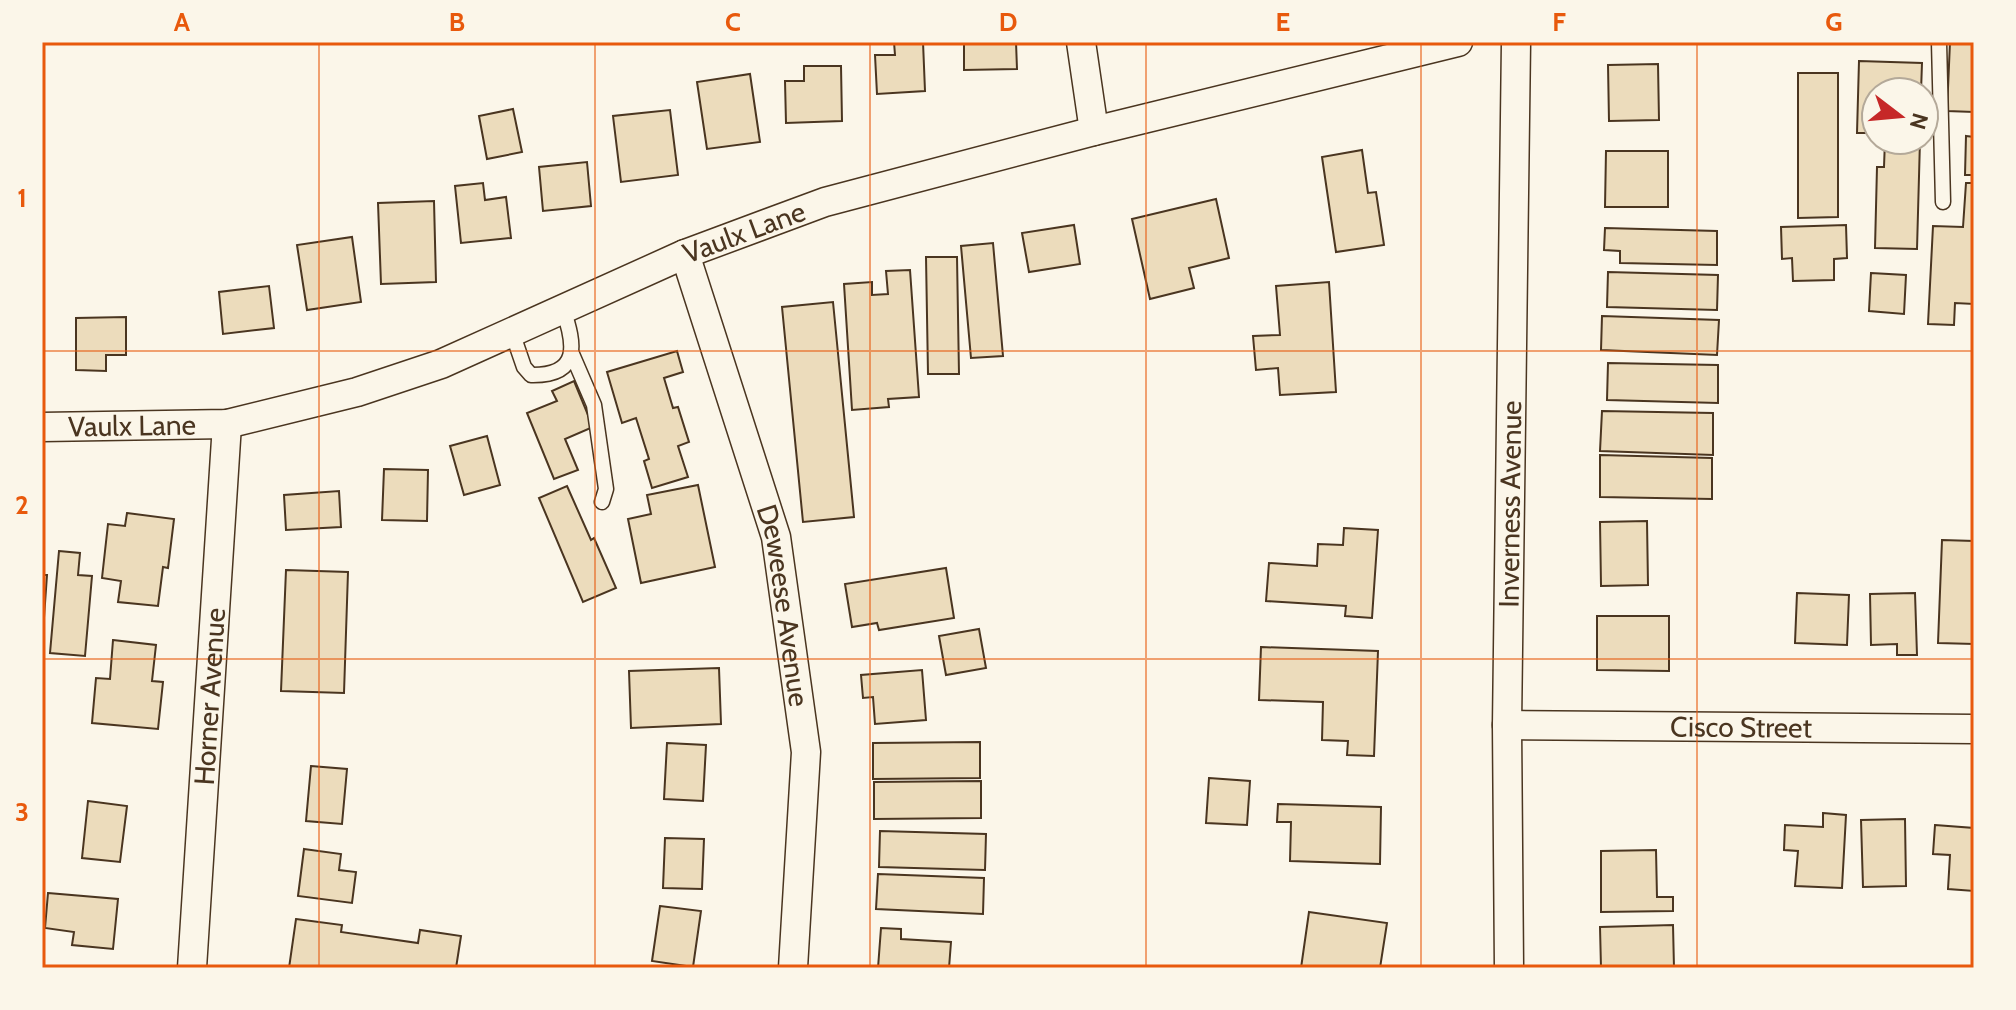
<svg xmlns="http://www.w3.org/2000/svg" width="2016" height="1010" font-family="Cabin,sans-serif">
<rect width="100%" height="100%" fill="#fbf6e9"/>
<g fill="#ecdcbc" stroke="#4a3520" stroke-width="2">
<polygon points="894,42 923,42 925,91 877,94 875,55 895,55"/>
<polygon points="964,42 1016,42 1017,69 964,70"/>
<polygon points="1950,42 1974,42 1974,112 1947,111"/>
<polygon points="1859,61 1922,63 1921,92 1876,92 1876,133 1857,133"/>
<polygon points="1658,64 1659,120 1609,121 1608,65"/>
<polygon points="804,66 841,66 842,121 786,123 785,81 804,81"/>
<polygon points="1798,73 1838,73 1838,217 1798,218"/>
<polygon points="750,74 760,142 707,149 697,82"/>
<polygon points="513,109 522,152 487,159 479,116"/>
<polygon points="670,110 678,175 621,182 613,116"/>
<polygon points="1966,136 1974,137 1974,175 1965,175"/>
<polygon points="1885,140 1920,140 1917,249 1875,248 1877,167 1884,167"/>
<polygon points="1362,150 1368,193 1376,192 1384,245 1336,252 1322,157"/>
<polygon points="1606,151 1668,151 1668,207 1605,207"/>
<polygon points="587,162 591,206 543,211 539,167"/>
<polygon points="483,183 485,200 506,197 511,238 461,243 455,186"/>
<polygon points="1966,183 1974,183 1974,304 1955,303 1954,325 1928,324 1933,226 1963,227"/>
<polygon points="1216,199 1229,258 1189,268 1194,288 1150,299 1132,219"/>
<polygon points="434,201 436,282 381,284 378,203"/>
<polygon points="1074,225 1080,264 1029,272 1022,233"/>
<polygon points="1846,225 1847,258 1834,259 1834,280 1793,281 1792,258 1782,259 1781,227"/>
<polygon points="1605,228 1717,231 1717,265 1620,263 1620,251 1604,250"/>
<polygon points="352,237 361,302 307,310 297,245"/>
<polygon points="993,243 1003,356 971,358 961,246"/>
<polygon points="926,257 957,257 959,374 928,374"/>
<polygon points="910,270 919,397 888,399 889,407 852,410 844,284 872,282 872,295 888,294 886,271"/>
<polygon points="1608,272 1718,275 1717,310 1607,307"/>
<polygon points="1871,273 1906,275 1904,314 1869,311"/>
<polygon points="1329,282 1336,392 1280,395 1278,368 1256,370 1253,336 1280,335 1276,286"/>
<polygon points="269,286 274,328 223,334 219,292"/>
<polygon points="833,302 854,517 803,522 782,307"/>
<polygon points="1602,316 1719,320 1717,355 1601,350"/>
<polygon points="126,317 126,355 106,355 106,371 76,370 76,318"/>
<polygon points="677,351 683,372 664,378 673,408 678,407 689,442 678,446 688,477 652,488 644,461 649,459 636,418 622,423 607,372"/>
<polygon points="1608,363 1718,365 1718,403 1607,400"/>
<polygon points="574,381 593,427 565,439 578,470 554,479 527,413 557,401 552,391"/>
<polygon points="1602,411 1713,413 1713,455 1600,451"/>
<polygon points="487,436 500,485 464,495 450,446"/>
<polygon points="1600,455 1712,458 1712,499 1600,497"/>
<polygon points="384,469 428,470 427,521 382,520"/>
<polygon points="698,485 715,567 641,583 628,519 651,514 647,495"/>
<polygon points="567,486 591,540 594,538 616,588 583,602 539,498"/>
<polygon points="339,491 341,527 286,530 284,495"/>
<polygon points="127,513 174,519 168,568 163,567 158,606 118,602 121,581 102,578 108,524 125,526"/>
<polygon points="1647,521 1648,585 1601,586 1600,522"/>
<polygon points="1344,528 1378,530 1372,618 1345,616 1346,606 1266,601 1269,563 1317,566 1318,544 1343,545"/>
<polygon points="1942,540 1974,541 1974,644 1938,643"/>
<polygon points="59,551 80,553 78,575 92,576 85,656 50,653"/>
<polygon points="946,568 954,618 879,630 877,623 852,627 845,584"/>
<polygon points="286,570 348,572 344,693 281,691"/>
<polygon points="42,575 47,575 42,646"/>
<polygon points="1797,593 1849,595 1847,645 1795,643"/>
<polygon points="1915,593 1917,655 1897,655 1897,644 1871,645 1870,594"/>
<polygon points="1597,616 1669,616 1669,671 1597,670"/>
<polygon points="979,629 986,668 946,675 939,636"/>
<polygon points="113,640 156,645 152,681 163,682 158,729 92,723 96,678 110,679"/>
<polygon points="1261,647 1378,651 1374,756 1347,755 1348,741 1322,740 1323,702 1259,700"/>
<polygon points="719,668 721,724 631,728 629,671"/>
<polygon points="922,670 926,720 875,724 873,697 863,698 861,675"/>
<polygon points="980,742 980,778 873,779 873,743"/>
<polygon points="667,743 706,745 703,801 664,799"/>
<polygon points="311,766 347,769 342,824 306,821"/>
<polygon points="1209,778 1250,781 1247,825 1206,823"/>
<polygon points="981,781 981,818 874,819 874,782"/>
<polygon points="88,801 127,806 120,862 82,858"/>
<polygon points="1278,804 1381,807 1380,864 1290,861 1291,822 1277,822"/>
<polygon points="1823,813 1846,815 1842,888 1795,886 1798,851 1784,850 1785,825 1823,827"/>
<polygon points="1905,819 1906,886 1863,887 1861,820"/>
<polygon points="1935,825 1974,828 1974,891 1948,889 1950,855 1933,854"/>
<polygon points="880,831 986,834 985,870 879,867"/>
<polygon points="665,838 704,839 702,889 663,888"/>
<polygon points="304,849 341,854 339,870 356,872 352,903 298,896"/>
<polygon points="1656,850 1657,897 1673,897 1673,911 1601,912 1601,851"/>
<polygon points="878,874 984,878 983,914 876,909"/>
<polygon points="48,893 118,899 113,949 72,945 74,932 45,928"/>
<polygon points="660,906 701,911 693,967 652,961"/>
<polygon points="1309,912 1387,923 1380,968 1301,968"/>
<polygon points="296,919 342,925 341,932 418,943 420,930 461,936 456,968 289,968"/>
<polygon points="1673,925 1674,968 1601,968 1600,927"/>
<polygon points="881,928 901,929 901,939 951,942 949,968 878,968"/>
</g>
<g fill="none" stroke-linecap="round" stroke-linejoin="round">
<defs>
<g id="service">
<polyline points="1939,42 1943,202"/>
<path d="M512,332L524,367L531,375C581,376 575,344 563,309"/>
<polyline points="572,354 594,405 606,489 602,502"/>
</g>
<g id="minor">
<polyline points="1081,42 1094,131"/>
<path id="s1" d="M685,254L776,537L806,752L793,968"/>
<path id="s2" d="M42,427L227,424L357,392L441,364L685,254L825,202L1094,131L1458,42"/>
<path id="s3" d="M1507,725L1974,729"/>
<path id="s4" d="M192,968L227,424"/>
<path id="s5" d="M1509,968L1507,725L1516,42"/>
</g>
</defs>
<use href="#service" stroke="#4a3520" stroke-width="17"/>
<use href="#minor" stroke="#4a3520" stroke-width="31"/>
<use href="#service" stroke="#fbf6e9" stroke-width="14"/>
<use href="#minor" stroke="#fbf6e9" stroke-width="28"/>
</g>
<path fill="none" stroke="#e8590c" stroke-width="2" stroke-opacity="0.55" d="M319,42V968M595,42V968M870,42V968M1146,42V968M1421,42V968M1697,42V968M42,351H1974M42,659H1974"/>
<g text-anchor="middle" stroke-width="6" stroke-linejoin="round" paint-order="stroke">
<g font-size="28" fill="#4a3520" stroke="#fbf6e9">
<text dy="10" stroke="none"><textPath href="#s2" startOffset="738">Vaulx Lane</textPath></text>
<text dy="10" stroke="none"><textPath href="#s2" startOffset="90">Vaulx Lane</textPath></text>
<text dy="10" stroke="none"><textPath href="#s5" startOffset="464">Inverness Avenue</textPath></text>
<text dy="10" stroke="none"><textPath href="#s1" startOffset="366">Deweese Avenue</textPath></text>
<text dy="10" stroke="none"><textPath href="#s4" startOffset="272">Horner Avenue</textPath></text>
<text dy="10" stroke="none"><textPath href="#s3" startOffset="234">Cisco Street</textPath></text>
</g>
</g>
<rect width="2016" height="1010" fill="none" stroke="#fbf6e9" stroke-width="88"/>
<g transform="translate(1900 116) rotate(106)"><circle r="38" fill="#fbf6e9" stroke="#b4a999" stroke-width="2"/>
<path d="M0-6L14 30L0 20L-14 30Z" fill="#c62828"/>
<text y="-12" font-size="22" font-weight="bold" text-anchor="middle" fill="#4a3520">N</text>
</g>
<rect x="44" y="44" width="1928" height="922" fill="none" stroke="#e8590c" stroke-width="3"/>
<g font-size="26" text-anchor="middle" font-weight="bold" fill="#e8590c">
<text x="182" y="31">A</text>
<text x="457" y="31">B</text>
<text x="733" y="31">C</text>
<text x="1008" y="31">D</text>
<text x="1283" y="31">E</text>
<text x="1559" y="31">F</text>
<text x="1834" y="31">G</text>
<text x="22" y="207">1</text>
<text x="22" y="514">2</text>
<text x="22" y="821">3</text>
</g>
</svg>
